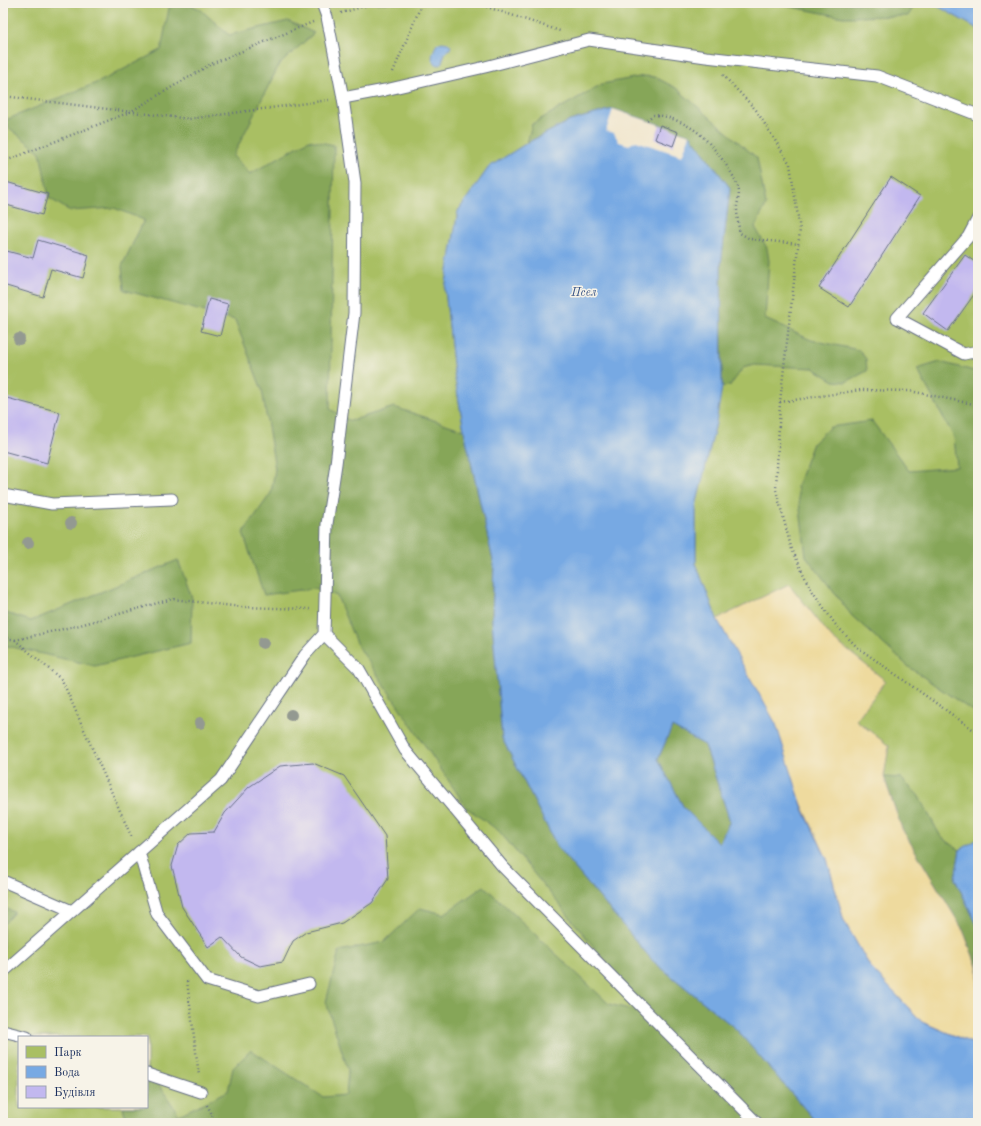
<svg xmlns="http://www.w3.org/2000/svg" width="981" height="1126" font-family="'Old Standard TT',serif">
<rect width="100%" height="100%" fill="#f7f3e8"/>
<filter id="ink" filterUnits="userSpaceOnUse"><feTurbulence type="fractalNoise" baseFrequency=".025" numOctaves="2"/><feDisplacementMap in="SourceGraphic" scale="8" xChannelSelector="R" yChannelSelector="G"/><feConvolveMatrix kernelMatrix="1 2 1 2 8 2 1 2 1" color-interpolation-filters="sRGB"/></filter>
<filter id="wash" filterUnits="userSpaceOnUse"><feTurbulence type="fractalNoise" baseFrequency=".012" numOctaves="4" result="noise"/><feDisplacementMap in="SourceGraphic" scale="16" xChannelSelector="R" yChannelSelector="G"/><feGaussianBlur stdDeviation="0.9" result="paint"/><feColorMatrix in="noise" values="0 0 0 0 0 0 0 0 0 0 0 0 0 0 0 0 0 1.4 0 .05"/><feComposite in="paint" operator="in"/></filter>
<g filter="url(#wash)">
<rect width="100%" height="100%" fill="#f1e6cd"/>
<path fill="#a9bf63" stroke="#627760" fill-rule="evenodd" d="M3,3H932L978,29V839L960,850L955,879L978,927V1044H974L776,724L717,619L696,564V506L716,423L678,132L613,109L570,121L527,143L489,167L458,211L445,289L454,373L464,430L494,565L492,620L502,738L817,1123H3ZM19,1037H147V1107H19Z"/>
<g fill="#86a659" stroke="#506a5c">
<polygon points="170,3 186,3 200,9 229,35 288,21 314,33 279,65 233,156 250,174 309,140 334,145 330,409 350,421 394,407 464,430 494,565 492,620 502,738 558,848 653,961 736,1029 817,1123 127,1123 123,1107 147,1107 147,1067 179,1115 228,1091 233,1068 251,1050 323,1097 346,1095 348,1070 326,1002 339,951 384,942 420,908 444,914 484,886 609,1004 649,1014 499,831 467,808 356,643 337,596 315,588 264,595 243,533 271,493 275,469 262,390 235,320 124,290 122,266 144,220 114,208 70,211 49,198 40,152 3,123 3,121 101,81 161,50"/>
<polygon points="771,3 916,3 908,16 843,17"/>
<polygon points="644,76 655,77 676,88 757,158 766,205 755,227 767,248 769,261 765,319 811,340 859,350 866,359 867,371 846,382 834,381 813,368 754,365 743,368 730,386 722,387 721,264 730,188 690,135 613,109 570,121 527,143 532,124 602,84"/>
<polygon points="940,362 978,372 978,715 909,667 852,616 806,556 797,486 813,443 830,427 872,421 909,471 957,467 954,437 917,369"/>
<polygon points="178,560 192,598 191,643 95,666 3,645 3,612 31,621"/>
<polygon points="672,726 705,745 730,821 719,844 684,808 658,759"/>
<polygon points="884,777 901,778 918,795 941,837 960,850 955,879 978,927 978,969 963,930 902,829"/>
<polygon points="3,907 14,912 3,925"/>
</g>
<polygon fill="#eeda9e" stroke="#84847e" points="789,584 832,638 886,681 856,720 889,746 884,777 902,829 963,930 978,969 978,1036 974,1044 922,1022 871,968 844,921 827,859 717,619"/>
<g fill="#77a9e3" stroke="#496ca0" fill-rule="evenodd">
<polygon points="932,3 978,3 978,29"/>
<path d="M442,42L448,43L451,46L450,49L445,53L441,65C427,65 433,51 437,44Z"/>
<path d="M613,109L690,135L730,188L721,264L722,387L716,423L696,506V564L717,619L776,724L803,809L827,859L844,921L871,968L922,1022L974,1044H978V1123H817L736,1029L653,961L558,848L502,738L492,620L494,565L464,430L454,373L445,289L458,211L489,167L527,143L570,121ZM672,727L705,745L730,821L719,843L684,808L658,759Z"/>
<polygon points="978,839 978,927 955,879 960,850"/>
</g>
<polygon fill="#f1e6cd" points="613,109 690,135 682,156 636,141 629,145 619,142 614,133 606,131"/>
<g id="blocks">
<g fill="#c2b8ef">
<polygon points="660,125 678,132 673,146 655,139"/>
<polygon points="891,177 920,196 849,307 819,288"/>
<polygon points="6,182 48,194 42,215 3,204 3,192"/>
<polygon points="38,240 89,255 83,278 51,269 43,297 3,285 3,250 33,258"/>
<polygon points="965,255 978,264 978,289 948,331 923,313"/>
<polygon points="209,299 228,304 220,336 201,331"/>
<polygon points="3,397 60,412 47,463 3,451"/>
<polygon points="313,763 344,776 385,836 388,879 372,903 342,923 306,932 293,941 283,962 260,966 241,957 222,937 208,947 182,907 172,866 178,845 191,833 214,832 225,813 249,787 280,766"/>
</g>
</g>
</g>
<g filter="url(#ink)">
<use href="#blocks" fill-opacity="0" stroke="#666f85" stroke-width="1"/>
<g fill="none" stroke-linecap="round" stroke-linejoin="round">
<defs>
<g id="service">
<polyline points="343,98 385,90 485,67 589,40 706,57 877,76 978,115"/>
<polyline points="978,218 968,237 897,318 964,354 978,351"/>
<polyline points="3,495 52,504 172,499"/>
<polyline points="324,634 359,669 405,750 503,867 757,1123"/>
<polyline points="139,852 157,914 207,980 259,996 309,984"/>
<polyline points="3,881 72,911"/>
<polyline points="3,972 221,780 305,655 324,634 327,524 336,464 354,313 355,183 343,98 327,17 322,3"/>
<polyline points="3,1031 27,1037"/>
<polyline points="147,1074 201,1092"/>
</g>
</defs>
<use href="#service" stroke="#666f85" stroke-width="13"/>
<g stroke="#666f85" stroke-width="2.5" stroke-dasharray="1 3" stroke-linecap="butt">
<polyline points="475,3 560,31"/>
<polyline points="341,13 375,3"/>
<polyline points="393,72 422,3"/>
<polyline points="723,75 756,110 790,164 800,230 780,402 776,490 791,547 809,586 835,624 857,647 978,733"/>
<polyline points="3,96 189,119 329,100"/>
<path d="M647,120L653,115C666,115 682,122 693,129C708,138 733,171 738,187C740,193 738,200 737,206C737,215 738,224 740,233L750,239L799,244"/>
<polyline points="3,162 130,112 211,64 313,22"/>
<polyline points="780,402 861,390 910,391 978,405"/>
<polyline points="3,637 15,640 62,680 132,838"/>
<polyline points="15,640 80,625 172,599 242,607 310,609"/>
<polyline points="187,981 199,1076"/>
<polyline points="207,1105 212,1114 213,1123"/>
</g>
<use href="#service" stroke="#fff" stroke-width="11"/>
</g>
<g fill="#939991">
<circle cx="19" cy="339" r="6"/>
<circle cx="71" cy="523" r="6"/>
<circle cx="28" cy="543" r="6"/>
<circle cx="263" cy="643" r="6"/>
<circle cx="291" cy="715" r="6"/>
<circle cx="200" cy="723" r="6"/>
</g>
</g>
<g text-anchor="middle" stroke-width="3" stroke-linejoin="round" paint-order="stroke">
<g font-size="12" font-style="italic" fill="#375486" stroke="#f7f3e8">
<text x="584" y="296">Псел</text>
</g>
</g>
<rect width="981" height="1126" fill="none" stroke="#f7f3e8" stroke-width="16"/>
<rect x="18" y="1036" width="130" height="72" fill="#f7f3e8" stroke="#9fa5b1"/>
<rect x="26" y="1046" width="20" height="12" fill="#a9bf63" stroke="#9fa5b1"/>
<text x="54" y="1056" font-size="12" fill="#1b2f5e">Парк</text>
<rect x="26" y="1066" width="20" height="12" fill="#77a9e3" stroke="#9fa5b1"/>
<text x="54" y="1076" font-size="12" fill="#1b2f5e">Вода</text>
<rect x="26" y="1086" width="20" height="12" fill="#c2b8ef" stroke="#9fa5b1"/>
<text x="54" y="1096" font-size="12" fill="#1b2f5e">Будівля</text>
</svg>
